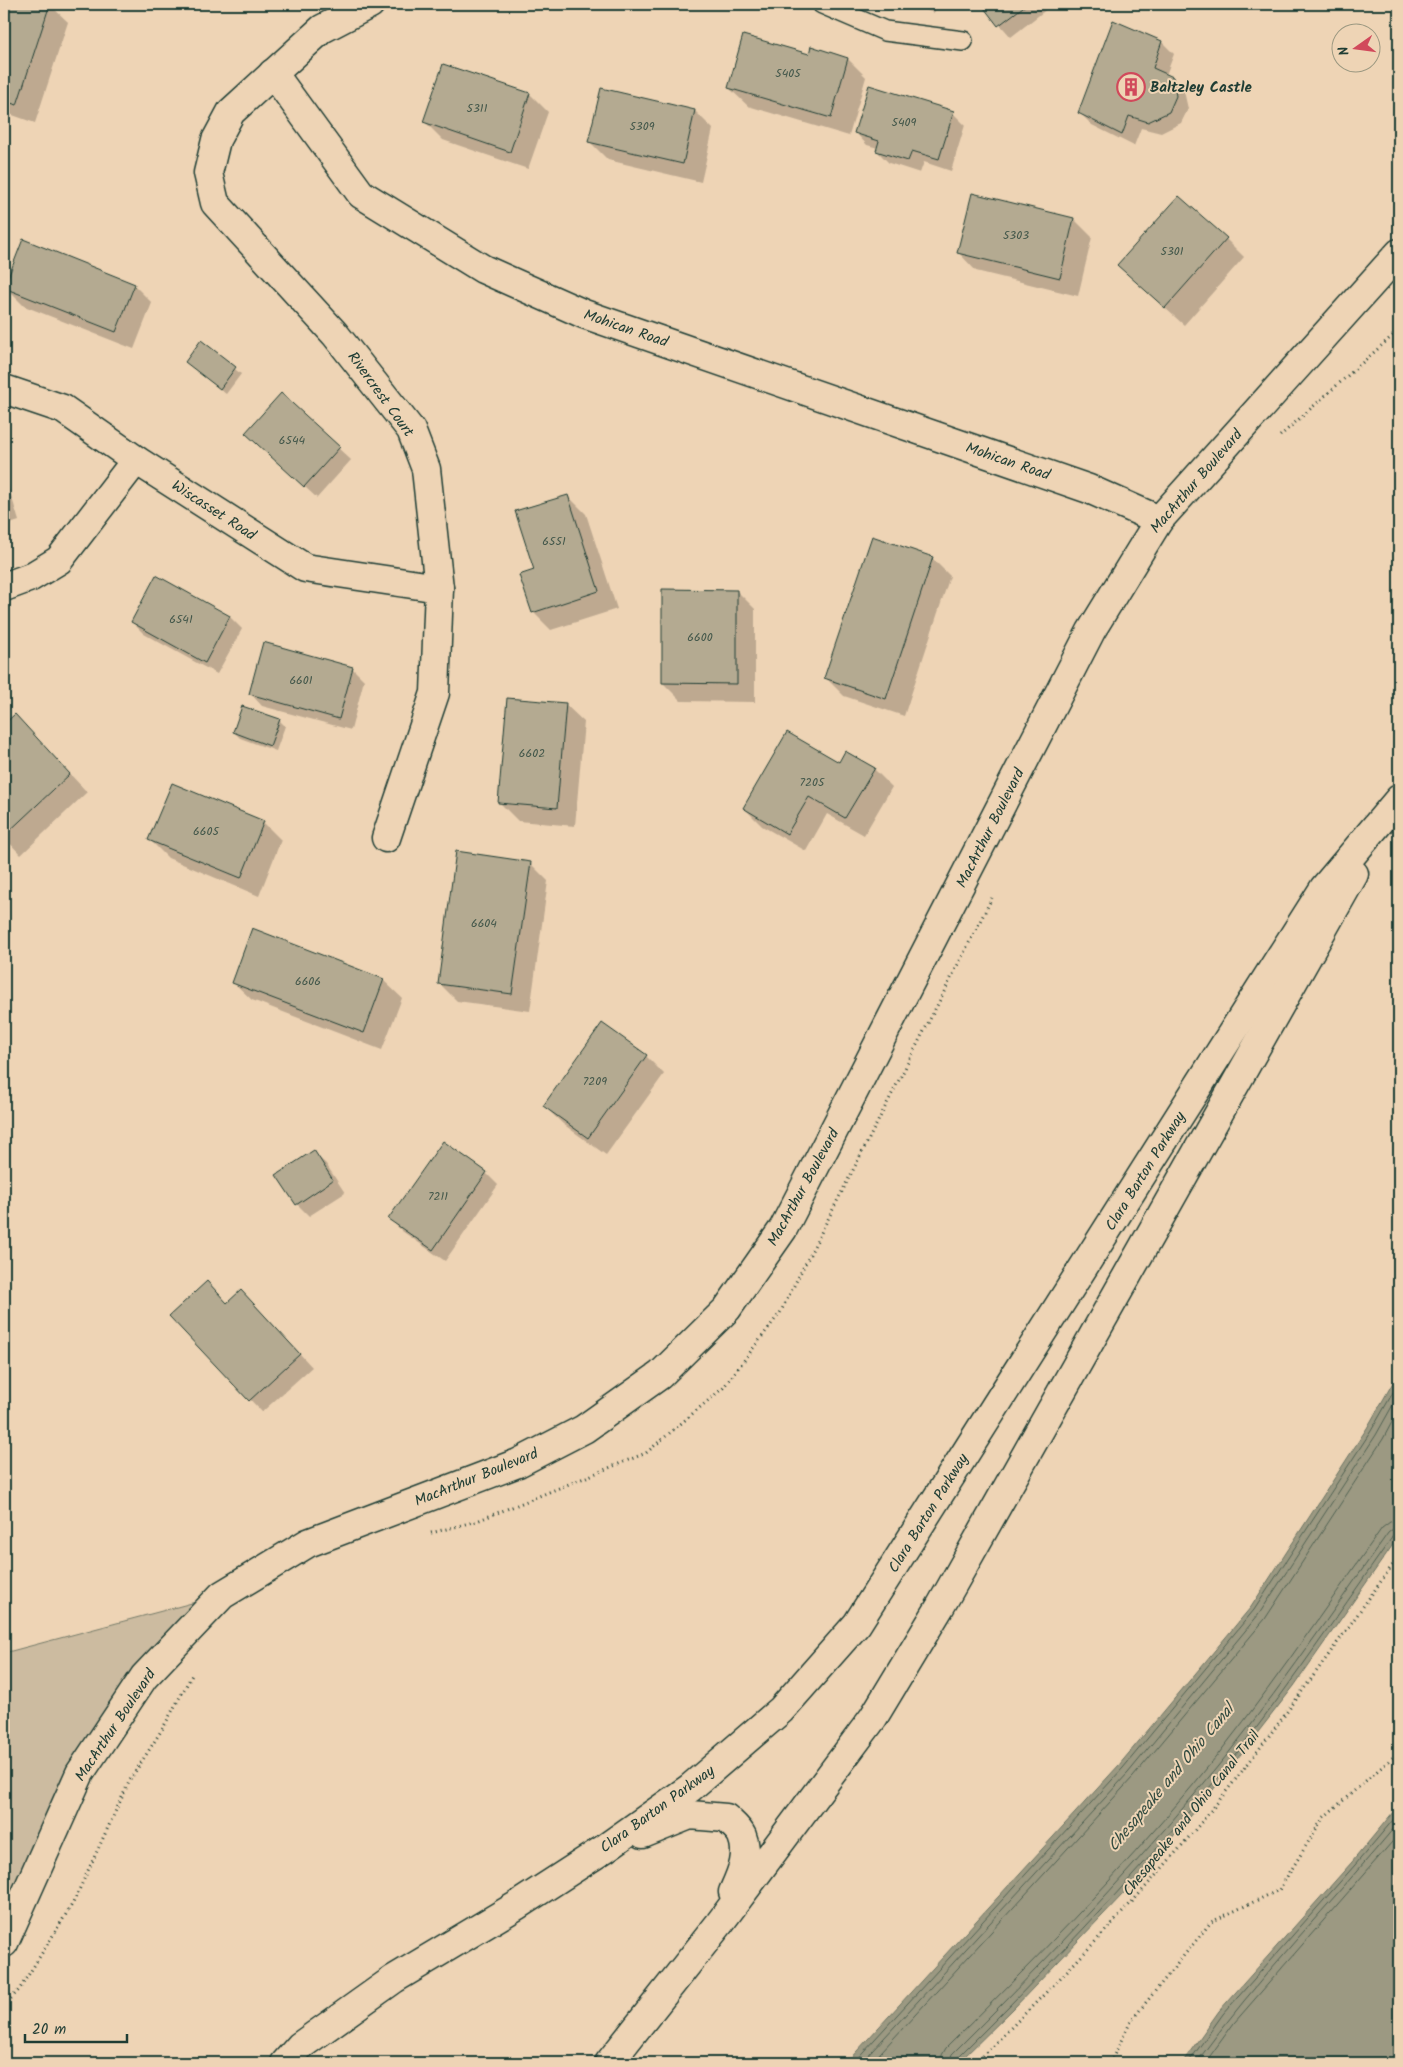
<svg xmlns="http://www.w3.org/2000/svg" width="1403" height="2067" font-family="Kalam,sans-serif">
<rect width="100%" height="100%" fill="#eed4b5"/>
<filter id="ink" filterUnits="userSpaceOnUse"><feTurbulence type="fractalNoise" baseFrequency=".02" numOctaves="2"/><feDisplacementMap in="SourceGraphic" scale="10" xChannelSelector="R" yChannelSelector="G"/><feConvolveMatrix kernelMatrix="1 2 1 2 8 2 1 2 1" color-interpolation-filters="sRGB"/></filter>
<g filter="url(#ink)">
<polygon fill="#ccbba0" stroke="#767c6a" points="222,1595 144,1677 4,1943 4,1653"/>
<g fill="#9c9982" stroke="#6a7463">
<polygon points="1399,1372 1399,1536 1294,1686 1209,1795 1123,1894 1013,2009 958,2063 846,2063 1119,1765 1251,1607 1367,1428"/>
<polygon points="1399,1805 1399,2063 1182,2063 1219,2011 1352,1862"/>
</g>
<g fill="#0003">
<polygon points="4,4 49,4 68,22 35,123 4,112"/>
<polygon points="909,4 938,4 934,13"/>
<polygon points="982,4 1051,4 1052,5 1011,37"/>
<polygon points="1212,4 1222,4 1220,8"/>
<polygon points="1162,42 1174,54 1166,75 1172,78 1184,91 1188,109 1181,123 1161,133 1141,128 1134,146 1092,125 1080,113"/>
<polygon points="810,56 848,59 866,77 849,136 748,106 729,88"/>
<polygon points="530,94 548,112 528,169 443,140 425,122"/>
<polygon points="695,111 713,129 701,182 608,160 590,142"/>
<polygon points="953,113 965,125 951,171 924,162 920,173 889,163 877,151 878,148 867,145 855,132"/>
<polygon points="973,194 1074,219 1092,237 1078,296 976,271 958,252"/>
<polygon points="1226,239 1244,257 1184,325 1137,283"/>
<polygon points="134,285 152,303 134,349 24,306 6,288"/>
<polygon points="201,342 241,374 226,394 186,362"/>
<polygon points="281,395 351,460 317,498 259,445"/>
<polygon points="4,472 19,521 4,526"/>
<polygon points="568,496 586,514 617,609 551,630 533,612 536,571"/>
<polygon points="932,558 950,576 904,716 844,696 826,678"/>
<polygon points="157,577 230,617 242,629 217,674 144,634 132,622"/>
<polygon points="737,591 755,609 755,702 681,701 663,683"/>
<polygon points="352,668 364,680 351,730 262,706 250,693"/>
<polygon points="565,704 584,722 575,826 518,821 500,803"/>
<polygon points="15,716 87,792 21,855 4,837 4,726"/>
<polygon points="279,720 285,726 276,751 240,738 234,732"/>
<polygon points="839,764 874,769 892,787 864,835 827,814 806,851 762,826 744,808"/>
<polygon points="263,822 281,840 259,896 168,858 150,840"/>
<polygon points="530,863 548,881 530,1011 457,1001 439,983"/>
<polygon points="383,980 402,998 382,1050 252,1000 233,982"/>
<polygon points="646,1056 664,1074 606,1155 563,1124 544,1106"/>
<polygon points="313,1152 326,1164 345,1193 309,1216 297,1204"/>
<polygon points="486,1173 498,1185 445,1261 402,1231 390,1219"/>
<polygon points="253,1303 312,1367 262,1412 171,1316 227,1304"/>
</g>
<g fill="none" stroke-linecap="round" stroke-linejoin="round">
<g stroke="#516253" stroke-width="1">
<polyline points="853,2063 1123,1768 1254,1610 1371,1431 1399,1382"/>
<polyline points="861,2063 1128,1773 1259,1614 1376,1435 1399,1394"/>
<polyline points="871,2063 1133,1777 1265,1619 1383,1439 1399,1409"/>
<path d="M941,2063L942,2055L946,2048C1032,1963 1117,1877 1194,1784C1262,1702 1321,1614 1382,1528L1390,1522L1399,1520"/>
<path d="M949,2063L952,2054C1038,1969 1122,1881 1200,1788C1268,1707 1327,1619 1388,1533L1393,1529L1399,1528"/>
<path d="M955,2063L957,2058C1043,1973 1127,1885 1205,1793C1273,1711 1332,1623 1393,1536L1399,1534"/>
<polyline points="1188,2063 1223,2014 1355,1865 1399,1813"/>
<path d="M1196,2063C1257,1978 1332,1903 1399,1822"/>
<polyline points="1205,2063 1234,2023 1399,1834"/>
</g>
</g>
<g fill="#b4aa91" stroke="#1f3d34">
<polygon points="4,4 50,4 17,105 4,101"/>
<polygon points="981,4 1027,4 998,26"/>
<polygon points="1113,20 1162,41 1153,68 1173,77 1176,96 1169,112 1148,122 1129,116 1122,135 1078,113"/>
<polygon points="743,35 809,54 811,46 848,58 831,118 728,88"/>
<polygon points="443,64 530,93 510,152 423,122"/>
<polygon points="869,85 954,111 939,159 912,151 908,161 876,151 879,141 854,133"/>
<polygon points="601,88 695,110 683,164 588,142"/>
<polygon points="972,193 1074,218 1060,278 957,253"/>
<polygon points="1179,196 1227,238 1165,308 1117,265"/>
<polygon points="23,239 135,284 116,332 4,288"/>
<polygon points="201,340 236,367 220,389 185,362"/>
<polygon points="281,393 340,447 304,487 245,433"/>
<polygon points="568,495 599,591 532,613 519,575 534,570 515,511"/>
<polygon points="872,536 933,557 886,699 824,678"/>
<polygon points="156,575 230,616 205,663 131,622"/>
<polygon points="662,589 737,590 737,684 662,683"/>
<polygon points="263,642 353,667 339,719 249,694"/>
<polygon points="507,698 566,703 557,808 498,803"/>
<polygon points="242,706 280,719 270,746 233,732"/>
<polygon points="15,714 70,774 4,836 4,724"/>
<polygon points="787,732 839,762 845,751 875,768 845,818 809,797 787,834 743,808"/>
<polygon points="172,783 264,821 241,878 148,840"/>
<polygon points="456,851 531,862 512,994 438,984"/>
<polygon points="252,928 384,979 364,1033 232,983"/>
<polygon points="602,1023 647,1055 588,1138 543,1106"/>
<polygon points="443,1141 487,1172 433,1250 388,1219"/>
<polygon points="314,1150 333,1180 296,1205 276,1175"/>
<polygon points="207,1281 227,1303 241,1290 300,1354 249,1401 169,1316"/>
</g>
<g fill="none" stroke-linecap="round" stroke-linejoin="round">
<defs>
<polyline id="service" points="822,4 885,31 963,41"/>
<g id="minor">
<polyline points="370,4 322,29 231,112 216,140 208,173 215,203 335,334 411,430 426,469 439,588 435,693 386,838"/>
<polyline points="273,73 361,194 483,269 584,314 1089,489 1159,520"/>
<polyline points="4,389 63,409 136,460 305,568 439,588"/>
<polyline points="4,587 31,577 59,560 136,460"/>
</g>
<polyline id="secondary" points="4,1943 80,1773 144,1677 222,1595 308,1543 518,1463 584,1429 660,1375 727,1309 783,1229 1091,631 1159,520 1399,253"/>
<g id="trunk">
<path d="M643,1834L690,1815L726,1818C731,1823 739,1829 742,1836C750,1856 741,1874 733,1892"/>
<polyline points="285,2063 300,2046 394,1979 516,1906 604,1849 690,1788 781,1710 857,1624 1324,888 1399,799"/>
<polyline points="609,2063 719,1924 873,1718 940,1607 1354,874"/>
</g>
</defs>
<use href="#service" stroke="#1f3d34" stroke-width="22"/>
<use href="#minor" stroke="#1f3d34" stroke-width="31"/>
<use href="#secondary" stroke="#1f3d34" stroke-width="31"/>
<use href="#trunk" stroke="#1f3d34" stroke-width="31"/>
<g stroke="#1f3d34" stroke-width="3" stroke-dasharray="1 4" stroke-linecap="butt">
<polyline points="1280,436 1399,330"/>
<polyline points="431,1533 477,1521 646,1453 723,1388 780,1313 992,898"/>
<polyline points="4,2006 19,1990 73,1903 130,1780 163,1728 192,1675"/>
<path d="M975,2063C1060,1980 1143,1895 1217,1803C1281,1723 1340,1639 1399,1556"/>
<polyline points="1110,2063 1131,2021 1211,1922 1279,1890 1323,1818 1399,1752"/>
</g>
<use href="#service" stroke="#eed4b5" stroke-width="19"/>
<use href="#minor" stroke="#eed4b5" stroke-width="28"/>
<use href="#secondary" stroke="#eed4b5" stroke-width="28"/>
<use href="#trunk" stroke="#eed4b5" stroke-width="28"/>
</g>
</g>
<defs>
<symbol id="building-ring" viewBox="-11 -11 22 22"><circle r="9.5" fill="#eed4b5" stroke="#d1495b" stroke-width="1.5"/><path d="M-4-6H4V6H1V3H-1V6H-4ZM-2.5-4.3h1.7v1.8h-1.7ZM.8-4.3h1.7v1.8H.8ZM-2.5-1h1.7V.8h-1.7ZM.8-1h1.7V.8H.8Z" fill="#d1495b"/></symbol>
</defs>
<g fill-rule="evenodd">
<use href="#building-ring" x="1115" y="71" width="32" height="32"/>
</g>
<g text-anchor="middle" stroke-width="4" stroke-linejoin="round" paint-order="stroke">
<g font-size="12" fill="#44584b">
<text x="788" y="77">5405</text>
<text x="477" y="112">5311</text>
<text x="904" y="126">5409</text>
<text x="642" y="130">5309</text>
<text x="1016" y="239">5303</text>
<text x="1172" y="255">5301</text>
<text x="292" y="444">6544</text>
<text x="554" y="545">6551</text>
<text x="181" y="623">6541</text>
<text x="700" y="641">6600</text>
<text x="301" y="684">6601</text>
<text x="532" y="757">6602</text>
<text x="812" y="786">7205</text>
<text x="206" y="835">6605</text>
<text x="484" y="927">6604</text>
<text x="308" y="985">6606</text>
<text x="595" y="1085">7209</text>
<text x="438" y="1200">7211</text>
</g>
<g font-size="15" font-weight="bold" fill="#1f3d34" stroke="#eed4b5" text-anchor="start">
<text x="1150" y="92">Baltzley Castle</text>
</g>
<g font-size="15" fill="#1f3d34" stroke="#eed4b5">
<text transform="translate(626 328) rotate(19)" y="5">Mohican Road</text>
<text transform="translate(381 394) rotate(54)" y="5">Rivercrest Court</text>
<text transform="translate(1008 461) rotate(19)" y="5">Mohican Road</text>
<text transform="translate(1196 481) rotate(-49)" y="5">MacArthur Boulevard</text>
<text transform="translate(214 510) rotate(33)" y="5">Wiscasset Road</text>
<text transform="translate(990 828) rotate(-63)" y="5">MacArthur Boulevard</text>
<text transform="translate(1145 1171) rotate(-58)" y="5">Clara Barton Parkway</text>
<text transform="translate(803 1187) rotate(-61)" y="5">MacArthur Boulevard</text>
<text transform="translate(476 1477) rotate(-22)" y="5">MacArthur Boulevard</text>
<text transform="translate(928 1513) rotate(-58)" y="5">Clara Barton Parkway</text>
<text transform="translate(115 1725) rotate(-56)" y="5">MacArthur Boulevard</text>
<text transform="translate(657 1809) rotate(-36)" y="5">Clara Barton Parkway</text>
<text transform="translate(1191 1813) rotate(-51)" y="5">Chesapeake and Ohio Canal Trail</text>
</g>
<g font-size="16" font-style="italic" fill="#324b40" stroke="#eed4b5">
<text transform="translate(1170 1777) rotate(-50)" y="6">Chesapeake and Ohio Canal</text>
</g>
</g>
<rect width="1403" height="2067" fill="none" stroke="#eed4b5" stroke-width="20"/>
<rect x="10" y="10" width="1383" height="2047" fill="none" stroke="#1f3d34" stroke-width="2" filter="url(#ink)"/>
<g transform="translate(1356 48) rotate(256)"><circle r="24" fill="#eed4b5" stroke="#9b9881"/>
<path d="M0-4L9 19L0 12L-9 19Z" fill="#d1495b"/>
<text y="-8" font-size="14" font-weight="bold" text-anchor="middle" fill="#1f3d34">N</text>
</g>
<path d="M25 2034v8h102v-8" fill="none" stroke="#1f3d34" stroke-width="2.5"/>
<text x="32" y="2034" font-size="15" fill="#1f3d34" stroke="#eed4b5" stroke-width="4" paint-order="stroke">20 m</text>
</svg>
